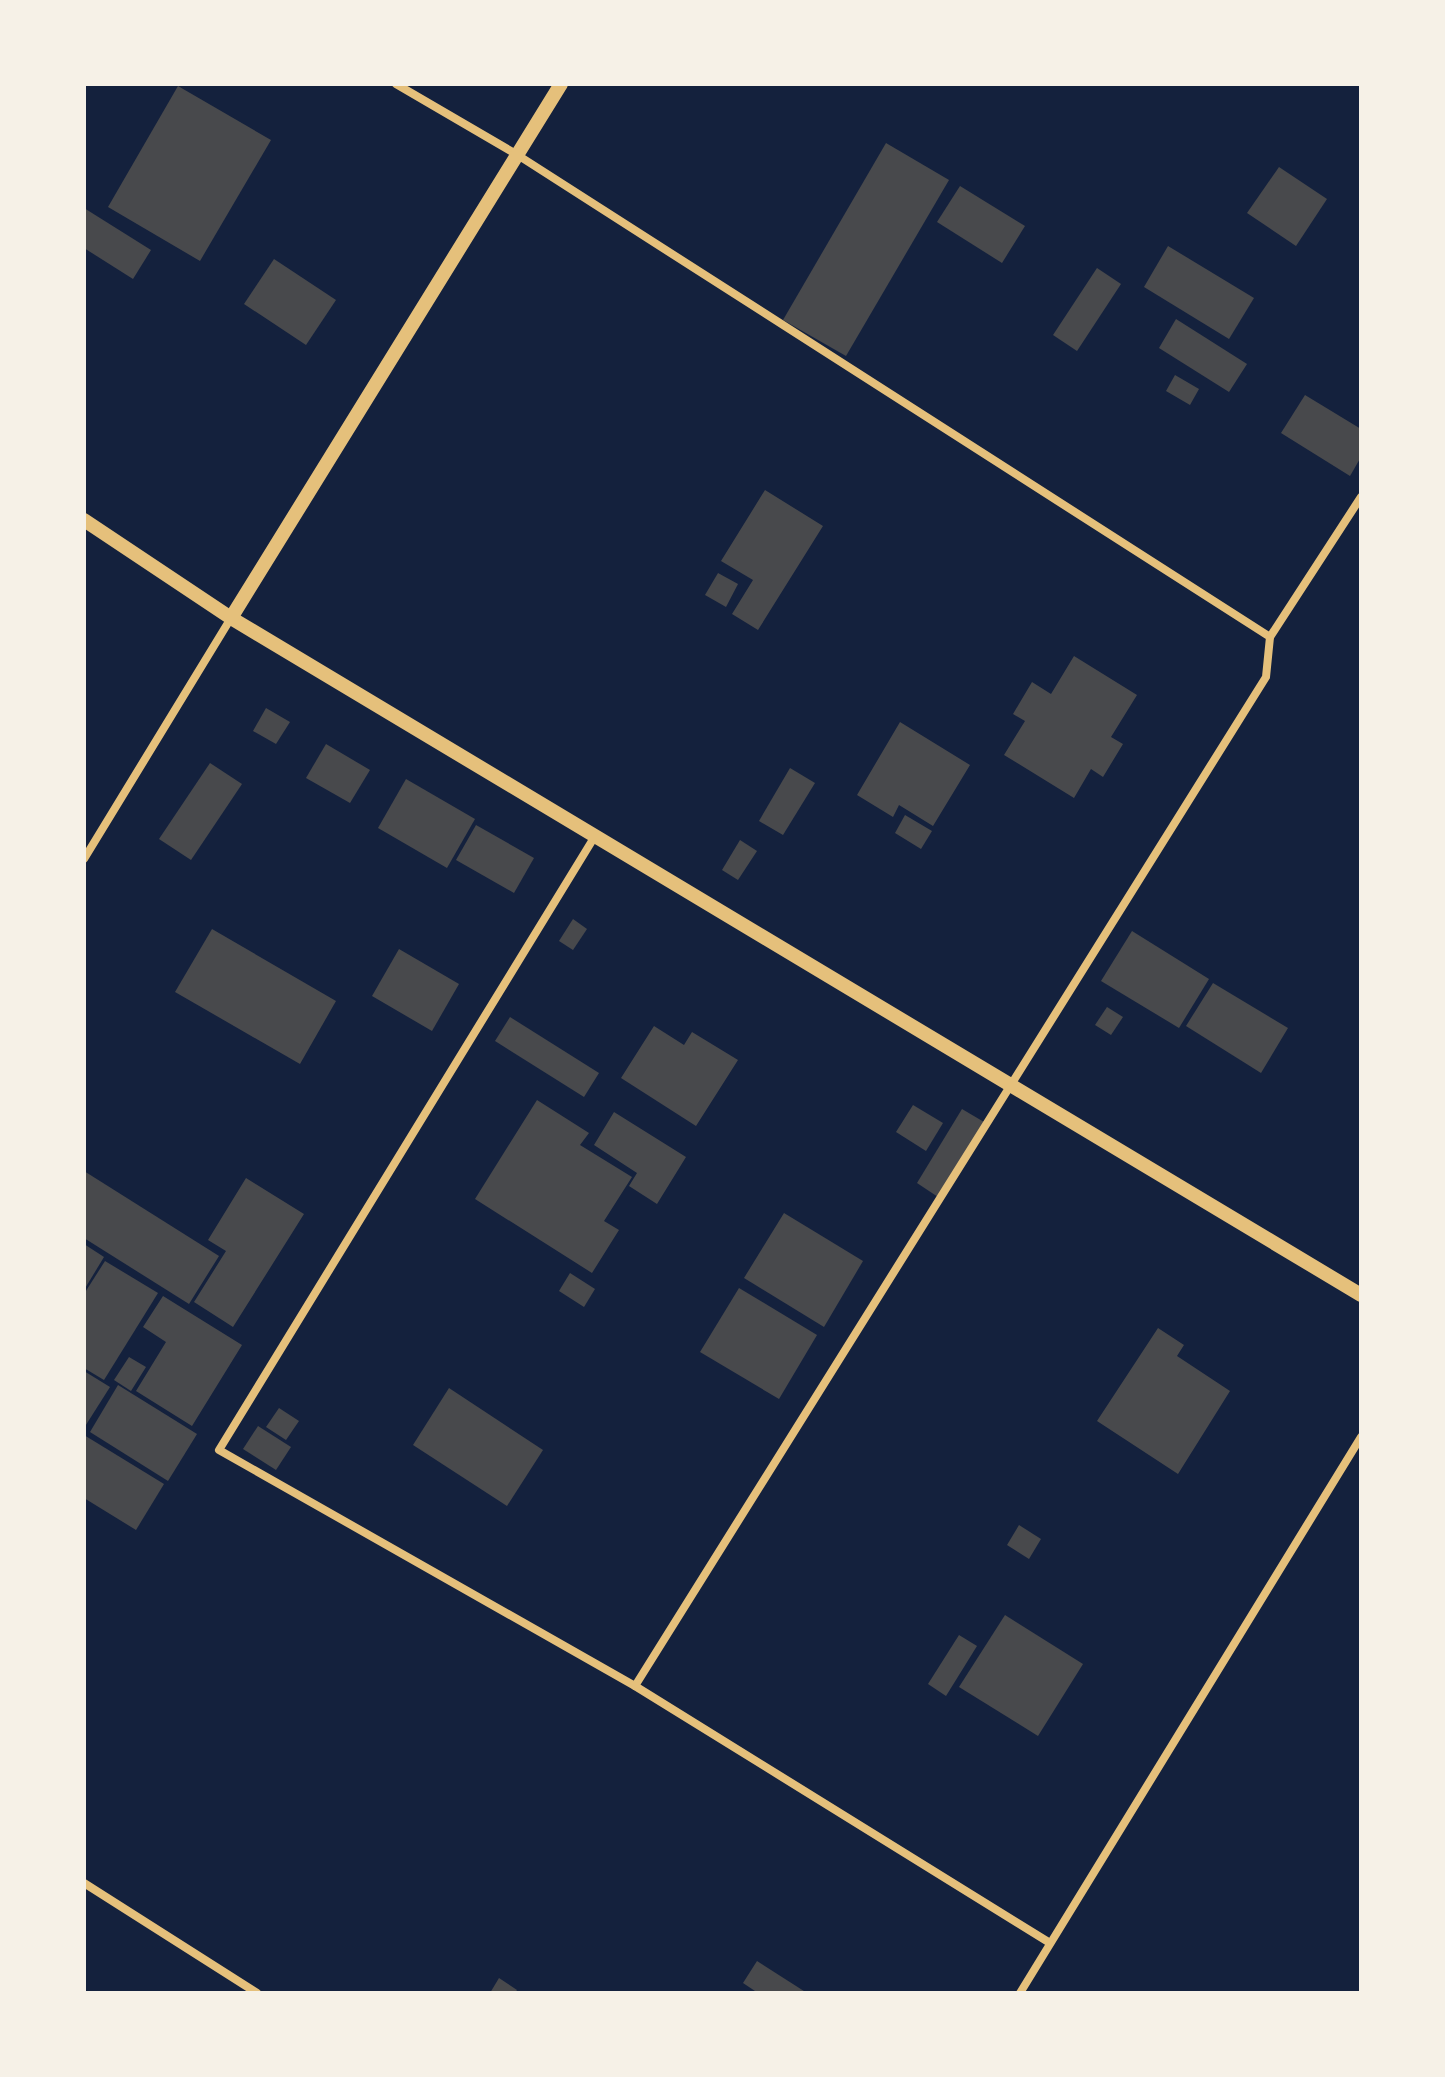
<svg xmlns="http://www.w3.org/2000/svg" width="1445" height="2077" font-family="Roboto,sans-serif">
<rect width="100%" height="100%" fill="#14213d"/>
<g fill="#48494c">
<polygon points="178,86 271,140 200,261 108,207"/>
<polygon points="886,143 949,180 846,356 783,320"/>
<polygon points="1279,167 1327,199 1296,246 1247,213"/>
<polygon points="960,186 1025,226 1002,263 937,222"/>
<polygon points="84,208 151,250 133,279 84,248"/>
<polygon points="1168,246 1254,298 1229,339 1144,287"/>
<polygon points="274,259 336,300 306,345 244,304"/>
<polygon points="1097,268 1121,284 1077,351 1053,335"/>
<polygon points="1176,319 1247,364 1229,392 1159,348"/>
<polygon points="1175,375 1199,389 1190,405 1166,391"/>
<polygon points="1305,395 1361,429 1361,457 1350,476 1281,433"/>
<polygon points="765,490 823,526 758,630 732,614 753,580 721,561"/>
<polygon points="718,573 738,584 726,607 705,595"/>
<polygon points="1074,656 1137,695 1111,737 1123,744 1103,777 1091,769 1074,798 1004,755 1025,721 1013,714 1032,682 1051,694"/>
<polygon points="266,708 290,722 276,744 253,731"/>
<polygon points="900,722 970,765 933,826 899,805 893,817 857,795"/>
<polygon points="326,744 370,770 350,803 306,778"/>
<polygon points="210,763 242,784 191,860 159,839"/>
<polygon points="790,768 815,783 783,835 759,821"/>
<polygon points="406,779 475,819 447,868 378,828"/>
<polygon points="905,815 932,831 921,849 895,833"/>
<polygon points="476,825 534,858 514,893 456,860"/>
<polygon points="740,840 757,851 738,880 722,870"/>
<polygon points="573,919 587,929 573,950 559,941"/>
<polygon points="212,929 336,1001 300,1064 175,992"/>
<polygon points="1132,931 1209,979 1179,1028 1101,981"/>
<polygon points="399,949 459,984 432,1031 372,996"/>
<polygon points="1213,983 1288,1028 1261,1073 1186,1026"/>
<polygon points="1107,1007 1123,1017 1111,1035 1095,1025"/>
<polygon points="510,1017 599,1073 584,1097 495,1041"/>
<polygon points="654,1026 684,1045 692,1032 738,1060 696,1126 621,1078"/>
<polygon points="537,1100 589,1133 580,1145 632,1177 604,1221 619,1230 592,1273 475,1199"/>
<polygon points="913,1105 943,1123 926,1151 896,1132"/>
<polygon points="962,1109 984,1122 938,1197 917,1183"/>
<polygon points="614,1112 686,1157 657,1204 629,1186 637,1173 594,1145"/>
<polygon points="84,1171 219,1256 189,1304 84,1238"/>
<polygon points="246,1178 304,1214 233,1327 194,1302 226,1251 208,1240"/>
<polygon points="784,1213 863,1261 824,1327 744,1278"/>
<polygon points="84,1244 104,1257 84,1290"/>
<polygon points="105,1261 158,1293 104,1380 84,1368 84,1294"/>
<polygon points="570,1273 595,1289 584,1307 559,1291"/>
<polygon points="739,1288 817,1335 779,1399 700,1352"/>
<polygon points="163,1296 242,1345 192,1426 136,1391 166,1342 143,1327"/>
<polygon points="1158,1328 1184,1345 1177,1356 1230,1391 1178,1474 1097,1421"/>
<polygon points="129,1357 146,1367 131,1391 114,1380"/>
<polygon points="84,1371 110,1387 84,1428"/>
<polygon points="118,1385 197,1434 168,1481 90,1432"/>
<polygon points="449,1388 543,1450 507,1506 413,1445"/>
<polygon points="279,1408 299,1421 286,1440 266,1427"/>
<polygon points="258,1426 291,1447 276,1470 243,1449"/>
<polygon points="84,1435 164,1484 136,1530 84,1498"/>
<polygon points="1019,1525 1041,1539 1029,1559 1007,1545"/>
<polygon points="1005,1615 1083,1664 1038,1736 959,1687"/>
<polygon points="959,1635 977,1646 946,1696 928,1684"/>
<polygon points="757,1961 807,1993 758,1993 743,1983"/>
<polygon points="499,1978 517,1990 515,1993 490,1993"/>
</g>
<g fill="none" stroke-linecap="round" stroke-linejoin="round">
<g stroke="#e5c07b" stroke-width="8">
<polyline points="396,84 516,154 1270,637 1266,677 635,1686"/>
<polyline points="1270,637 1361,497"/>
<polyline points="595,836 219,1450 635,1686 1050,1943"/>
<polyline points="84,859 231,618"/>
<polyline points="84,1883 257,1993"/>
<polyline points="1020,1993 1361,1437"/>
</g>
<g stroke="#e5c07b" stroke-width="14">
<polyline points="84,520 231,618 1361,1295"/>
<polyline points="231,618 561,84"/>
</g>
</g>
<rect width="1445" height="2077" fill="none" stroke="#f6f1e7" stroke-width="172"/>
</svg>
